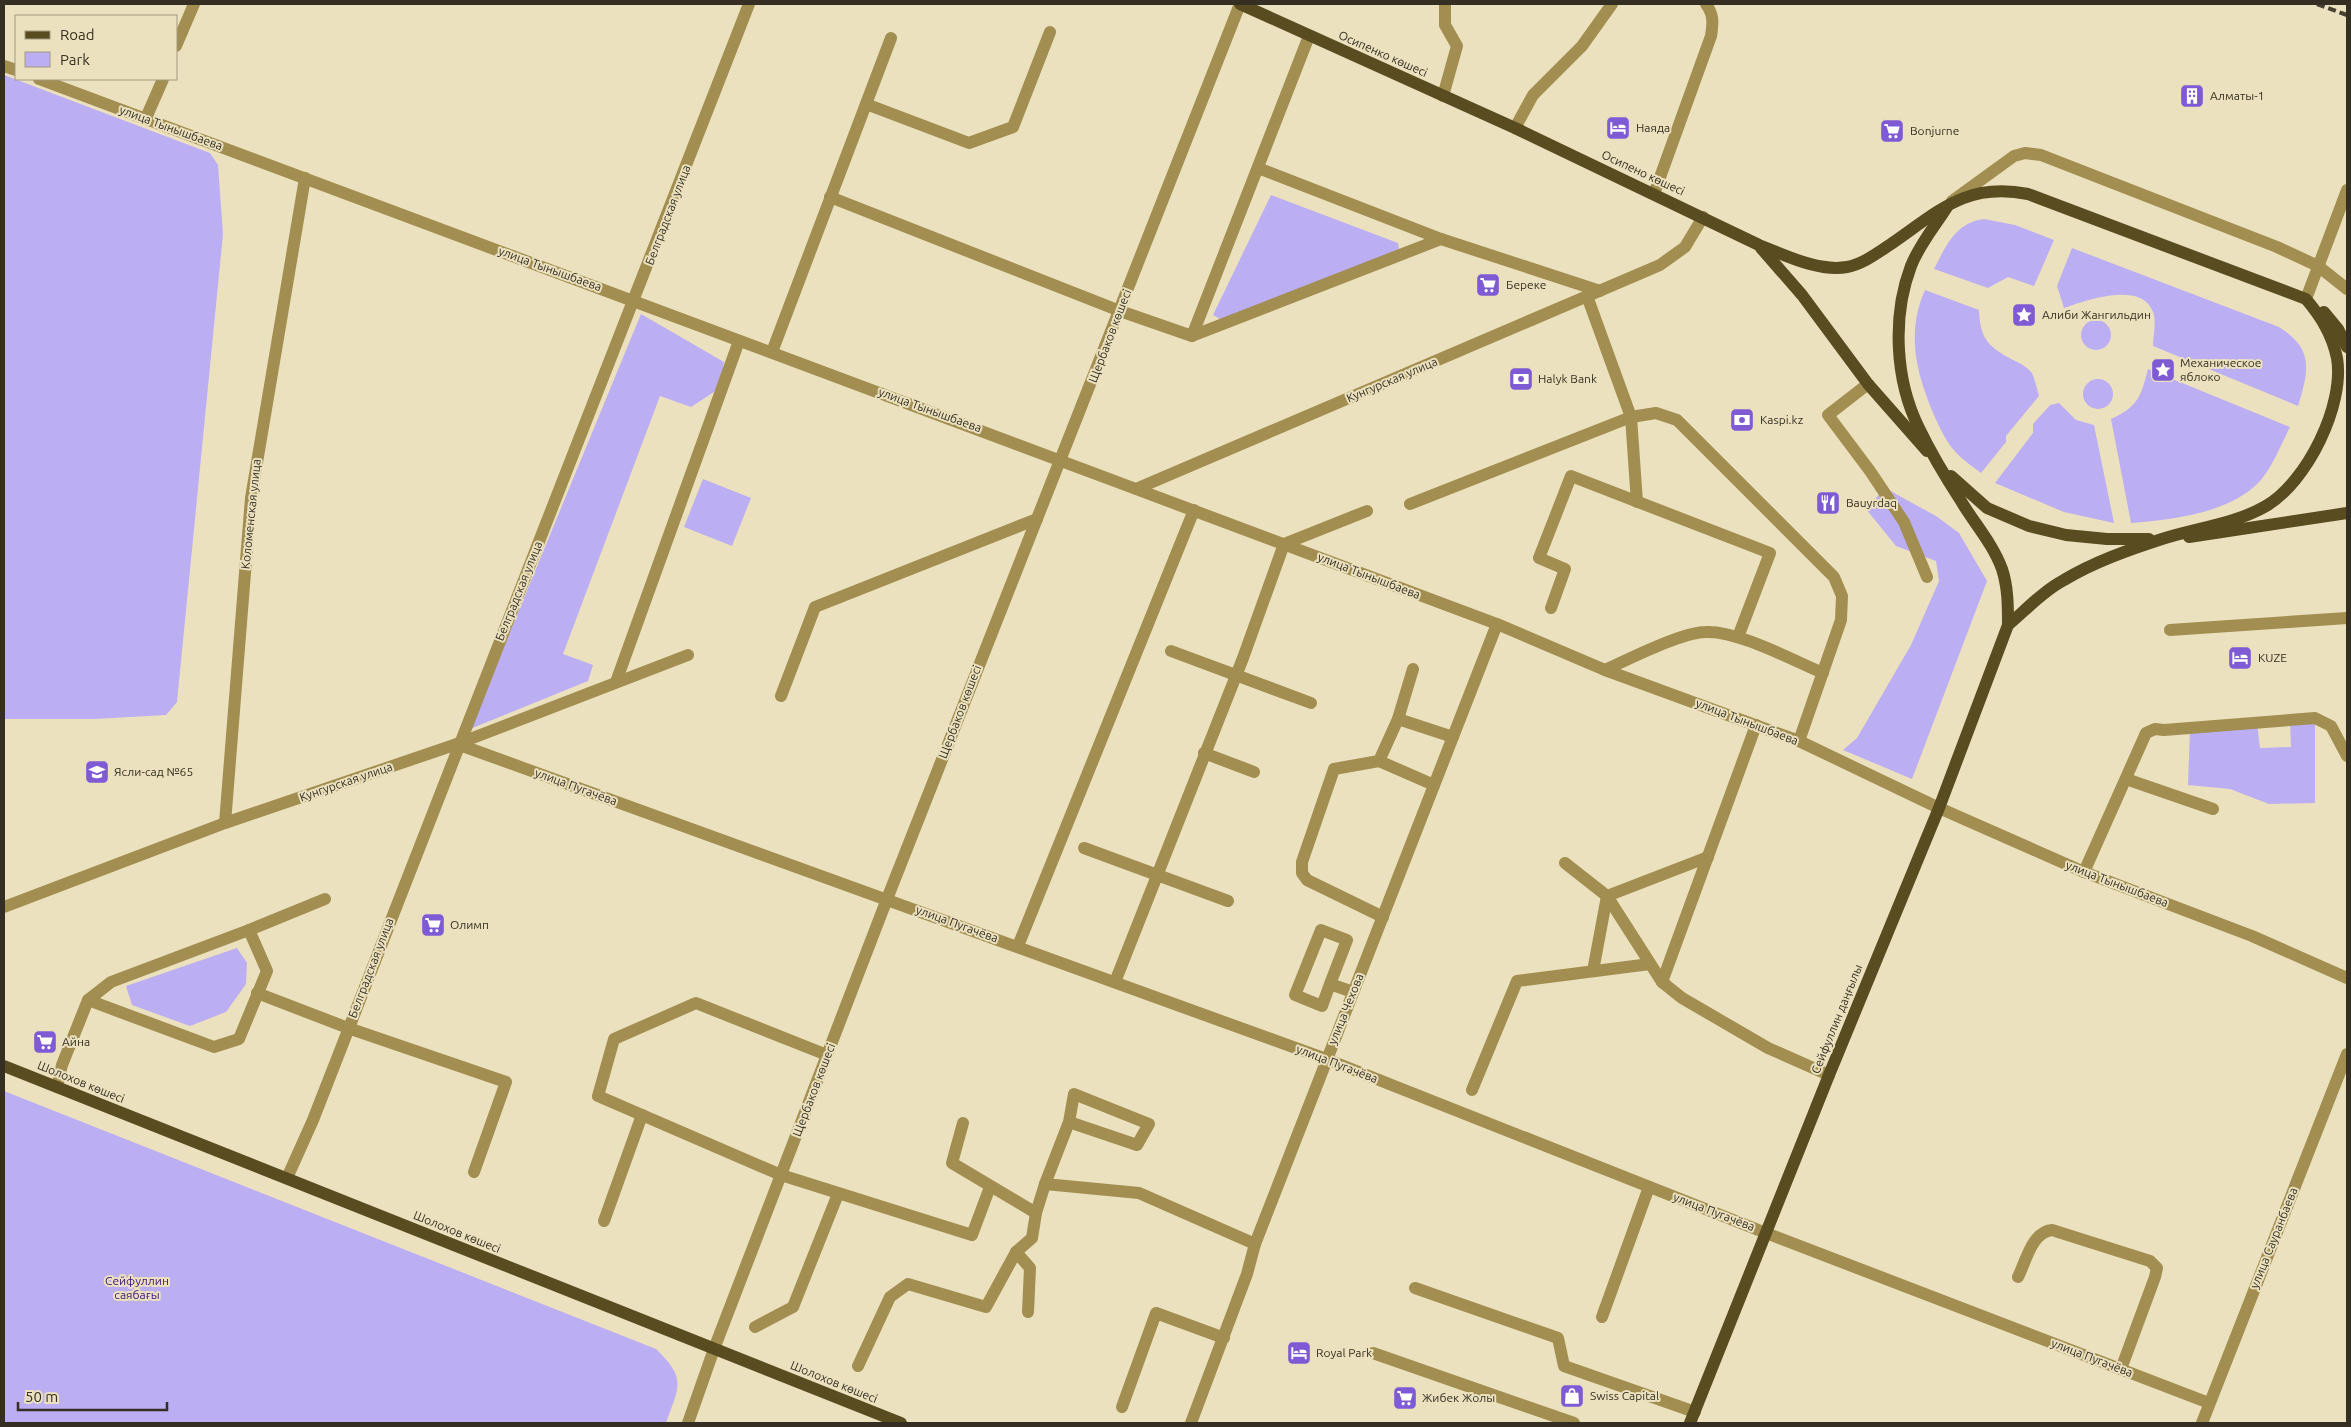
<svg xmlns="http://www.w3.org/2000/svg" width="2351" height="1427" font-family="Ubuntu,sans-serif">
<rect width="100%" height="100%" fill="#ece1be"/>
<g fill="#bcaef3">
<polygon points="4,75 210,153 218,165 223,234 177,702 166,715 95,719 4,719"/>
<polygon points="1271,195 1398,243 1400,256 1227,323 1213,315"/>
<path d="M1984,219L2015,225L2054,240L2034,286L2008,277L1988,288L1934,269C1946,246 1955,223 1984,219Z"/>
<path d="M2072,248L2279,327C2314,349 2309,370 2298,406L2153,346C2153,334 2158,318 2151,308C2137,282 2084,301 2064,308L2057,286Z"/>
<path d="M1925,290L1979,310C1980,341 1990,348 2017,362C2022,364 2028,368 2032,373C2035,380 2037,389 2039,396L2006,436V442L1981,473C1972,466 1960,458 1952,448C1943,436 1937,422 1931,408C1915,368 1907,331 1925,290Z"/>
<polygon points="641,314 724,362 720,388 691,407 660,396 563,654 593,665 588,681 470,729"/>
<circle cx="2096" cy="335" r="15"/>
<path d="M2148,369L2290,427C2281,445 2273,466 2260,481C2231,513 2171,520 2131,523L2111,419C2138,407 2141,396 2148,369Z"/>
<circle cx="2098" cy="394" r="15"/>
<polygon points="2059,403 2076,420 2094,425 2114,523 2064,512 1995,483 2033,433 2033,424 2050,405"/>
<polygon points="703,479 751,498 732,546 684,527"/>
<polygon points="1885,488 1936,516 1959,533 1987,581 1912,779 1843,750 1857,738 1911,645 1939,581 1936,561 1896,546 1866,509"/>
<polygon points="2315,718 2315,803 2269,804 2230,789 2188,785 2190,728 2257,723 2260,748 2291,747 2290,720"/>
<polygon points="237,948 247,963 246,984 226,1012 190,1026 132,1005 126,986"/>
<path d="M4,1091L656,1349C687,1379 679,1386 666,1423H4Z"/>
</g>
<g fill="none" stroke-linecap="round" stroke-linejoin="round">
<g stroke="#a18e50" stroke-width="12">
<polyline points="176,46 194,4"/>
<polyline points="4,66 16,70"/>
<polyline points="39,79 1136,489 1660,265 1685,247 1703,217"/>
<polyline points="1443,96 1457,46 1445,25 1445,4"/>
<polyline points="866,104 969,143 1013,127 1050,32"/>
<polyline points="146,118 163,79"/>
<polyline points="1515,128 1533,95 1582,46 1612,4"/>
<polyline points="1258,168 1441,239 1600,291"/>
<path d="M1654,194L1711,36C1713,23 1714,15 1706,4"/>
<polyline points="830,197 1120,311 1192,336 1441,239"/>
<polyline points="1952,201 2014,156 2025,153 2041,155 2277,247 2318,266 2347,289"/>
<polyline points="1587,296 1631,417 1637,502"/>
<polyline points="2306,299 2347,190"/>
<polyline points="1192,336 1309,36"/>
<polyline points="772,352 891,38"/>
<polyline points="1868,384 1828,415 1870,471 1904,522 1927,577"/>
<polyline points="1136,489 1497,624 1605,670 1799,741 1939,808 2084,872 2252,936 2347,978"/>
<polyline points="1410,504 1631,417 1656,413 1677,420 1834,577 1842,596 1841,620 1799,741"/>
<polyline points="1551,608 1565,569 1539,558 1571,476 1770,553 1738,637"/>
<polyline points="2170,630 2347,618"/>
<polyline points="1171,651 1311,703"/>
<path d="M1605,670C1629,659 1680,633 1705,632C1737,630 1792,660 1823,673"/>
<polyline points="616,682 739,341"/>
<polyline points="781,696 815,607 1037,519"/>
<polyline points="1398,719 1453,737"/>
<polyline points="457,744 1326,1059 1766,1233 2209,1403"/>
<polyline points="1204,753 1254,772"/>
<polyline points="1379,761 1434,785"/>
<polyline points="2126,779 2213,809"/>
<polyline points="225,823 251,498 305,178"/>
<polyline points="1084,848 1228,901"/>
<polyline points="1565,863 1607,896 1662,982 1682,998 1768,1048 1829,1075"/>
<polyline points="2084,872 2146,733 2155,729 2164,730 2315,718 2331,726 2347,756"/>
<polyline points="4,907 225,823 457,744 688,655"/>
<polyline points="1383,917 1307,880 1302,873 1302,862 1334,769 1379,761 1398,719 1413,669"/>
<polygon points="249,930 267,971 239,1039 214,1047 88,1000 111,982"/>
<polyline points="249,930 325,899"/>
<polyline points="1018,946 1194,510"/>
<polyline points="1593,971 1607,896 1708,857"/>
<polyline points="1115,982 1243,658 1284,544 1367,511"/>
<polyline points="1662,982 1756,725"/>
<polyline points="1330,984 1347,940 1321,930 1295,995 1322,1006 1330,984 1353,992"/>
<polyline points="257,993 348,1028 506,1082 474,1172"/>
<polyline points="827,1055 696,1003 614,1039 598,1096 781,1175 972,1235 990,1187"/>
<polyline points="57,1087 62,1065 88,1000"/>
<polyline points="1472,1090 1517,981 1650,964"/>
<polyline points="1069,1122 1137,1145 1149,1124 1074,1094 1069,1122 1045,1184 1139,1193 1255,1244"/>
<polyline points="963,1123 952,1163 1036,1213"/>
<path d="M287,1178L313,1120C456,747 606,377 749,4"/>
<polyline points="604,1221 642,1115"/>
<path d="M2018,1277C2026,1261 2032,1232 2052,1230L2150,1261L2157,1268L2155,1277L2121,1369"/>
<polyline points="1415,1288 1558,1338 1564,1366 1695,1412"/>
<polyline points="1028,1312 1030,1268 1016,1252 1032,1238 1036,1213 1045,1184"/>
<polyline points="1602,1317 1649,1187"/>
<polyline points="755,1327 793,1307 838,1194"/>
<polyline points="1373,1353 1574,1423"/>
<polyline points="858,1366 890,1297 908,1284 986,1307 1016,1252"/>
<polyline points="1122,1407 1156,1313 1224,1338"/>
<polyline points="688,1423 714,1349 887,899 1240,4"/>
<polyline points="1191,1423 1247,1274 1255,1244 1497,624"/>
<polyline points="2202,1423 2347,1054"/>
</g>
<g stroke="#594c20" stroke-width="12">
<path d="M1240,4L1515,128L1759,245C1785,255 1818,272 1847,267C1863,264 1877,253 1891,244C1939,211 1966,182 2028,194L2306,299C2321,317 2332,334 2337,358C2345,405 2307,482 2266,506C2235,524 2196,528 2162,539C2128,550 2094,562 2064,580C2043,591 2026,610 2008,625"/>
<polyline points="1761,248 1802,295 1868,384 1927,451"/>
<polyline points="2324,312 2338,329 2347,347"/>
<polyline points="1951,476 1987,508 2029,526 2066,535 2107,539 2149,539"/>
<polyline points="2189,537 2347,513"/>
<polyline points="4,1066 901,1423"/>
<path d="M1690,1423L1829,1075L1939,808L2008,625C2008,606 2008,587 2002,569C1993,544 1974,523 1961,501C1946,478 1931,453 1919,428C1895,380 1892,316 1911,266C1919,245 1935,226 1947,207"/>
</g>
<polyline stroke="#474132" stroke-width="4" stroke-dasharray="8 4" stroke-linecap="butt" points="2317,4 2347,15"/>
</g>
<defs>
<symbol id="building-square" viewBox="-11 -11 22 22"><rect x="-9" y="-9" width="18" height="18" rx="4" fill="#7f5ad5" stroke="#ece1be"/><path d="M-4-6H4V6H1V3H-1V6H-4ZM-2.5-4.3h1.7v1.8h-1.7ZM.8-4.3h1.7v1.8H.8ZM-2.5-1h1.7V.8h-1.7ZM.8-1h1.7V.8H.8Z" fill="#fff"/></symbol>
<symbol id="hotel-square" viewBox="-11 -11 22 22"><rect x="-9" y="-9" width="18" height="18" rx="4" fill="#7f5ad5" stroke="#ece1be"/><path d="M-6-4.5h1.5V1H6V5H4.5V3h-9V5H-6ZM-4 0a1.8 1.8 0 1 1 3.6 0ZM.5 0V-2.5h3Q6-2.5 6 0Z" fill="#fff"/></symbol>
<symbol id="supermarket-square" viewBox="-11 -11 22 22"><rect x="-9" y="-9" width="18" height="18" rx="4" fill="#7f5ad5" stroke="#ece1be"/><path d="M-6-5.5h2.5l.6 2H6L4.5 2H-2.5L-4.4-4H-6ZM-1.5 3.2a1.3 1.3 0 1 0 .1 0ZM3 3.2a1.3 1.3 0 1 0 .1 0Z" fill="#fff"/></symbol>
<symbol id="sight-square" viewBox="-11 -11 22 22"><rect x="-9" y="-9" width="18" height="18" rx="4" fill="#7f5ad5" stroke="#ece1be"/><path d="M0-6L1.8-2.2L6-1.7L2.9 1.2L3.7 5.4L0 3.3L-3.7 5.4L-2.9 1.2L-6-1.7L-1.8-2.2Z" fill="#fff"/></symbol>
<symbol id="bank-square" viewBox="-11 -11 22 22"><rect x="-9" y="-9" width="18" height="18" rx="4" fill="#7f5ad5" stroke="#ece1be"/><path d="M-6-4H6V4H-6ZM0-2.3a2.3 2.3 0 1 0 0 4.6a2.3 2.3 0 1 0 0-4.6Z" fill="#fff"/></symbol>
<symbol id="restaurant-square" viewBox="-11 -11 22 22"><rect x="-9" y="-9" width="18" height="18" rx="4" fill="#7f5ad5" stroke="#ece1be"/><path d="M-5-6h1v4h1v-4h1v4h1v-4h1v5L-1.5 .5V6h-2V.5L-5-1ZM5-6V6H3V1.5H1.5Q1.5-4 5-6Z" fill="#fff"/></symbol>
<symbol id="school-square" viewBox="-11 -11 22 22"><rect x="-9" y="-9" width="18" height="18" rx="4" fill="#7f5ad5" stroke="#ece1be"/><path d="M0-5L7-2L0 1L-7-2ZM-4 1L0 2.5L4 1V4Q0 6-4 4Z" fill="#fff"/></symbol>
<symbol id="shop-square" viewBox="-11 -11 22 22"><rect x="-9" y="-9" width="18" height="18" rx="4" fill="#7f5ad5" stroke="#ece1be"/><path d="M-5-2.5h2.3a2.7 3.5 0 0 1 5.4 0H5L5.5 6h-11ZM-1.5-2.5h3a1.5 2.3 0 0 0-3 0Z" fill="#fff"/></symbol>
</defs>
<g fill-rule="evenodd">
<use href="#building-square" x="2178" y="82" width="28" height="28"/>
<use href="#hotel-square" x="1604" y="114" width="28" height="28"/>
<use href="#supermarket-square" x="1878" y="117" width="28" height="28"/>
<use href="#supermarket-square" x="1474" y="271" width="28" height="28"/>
<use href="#sight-square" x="2010" y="301" width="28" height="28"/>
<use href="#sight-square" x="2149" y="356" width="28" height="28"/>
<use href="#bank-square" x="1507" y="365" width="28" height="28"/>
<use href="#bank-square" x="1728" y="406" width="28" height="28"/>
<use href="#restaurant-square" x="1814" y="489" width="28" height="28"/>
<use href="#hotel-square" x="2226" y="644" width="28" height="28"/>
<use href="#school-square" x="83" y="758" width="28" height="28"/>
<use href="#supermarket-square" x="419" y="911" width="28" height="28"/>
<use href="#supermarket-square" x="31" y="1028" width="28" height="28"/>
<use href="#hotel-square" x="1285" y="1339" width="28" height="28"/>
<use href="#shop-square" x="1558" y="1382" width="28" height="28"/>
<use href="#supermarket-square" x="1391" y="1384" width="28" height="28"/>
</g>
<g text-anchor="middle" stroke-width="4" stroke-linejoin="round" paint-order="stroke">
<g font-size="12" fill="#342f22" stroke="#ece1be">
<text transform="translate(1383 54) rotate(24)" y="4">Осипенко көшесі</text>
<text transform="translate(171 128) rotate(20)" y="4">улица Тынышбаева</text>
<text transform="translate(1643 173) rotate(25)" y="4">Осипено көшесі</text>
<text transform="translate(668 215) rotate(-69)" y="4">Белградская улица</text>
<text transform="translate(550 269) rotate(20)" y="4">улица Тынышбаева</text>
<text transform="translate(1110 336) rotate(-69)" y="4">Щербаков көшесі</text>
<text transform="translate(1392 380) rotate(-23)" y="4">Кунгурская улица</text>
<text transform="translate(930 410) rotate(20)" y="4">улица Тынышбаева</text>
<text transform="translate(251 514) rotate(-84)" y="4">Коломенская улица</text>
<text transform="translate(1369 576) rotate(21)" y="4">улица Тынышбаева</text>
<text transform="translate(519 591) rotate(-68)" y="4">Белградская улица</text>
<text transform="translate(960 712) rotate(-69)" y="4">Щербаков көшесі</text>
<text transform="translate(1747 722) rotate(21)" y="4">улица Тынышбаева</text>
<text transform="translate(346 782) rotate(-19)" y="4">Кунгурская улица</text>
<text transform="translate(576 787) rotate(20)" y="4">улица Пугачёва</text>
<text transform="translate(2117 884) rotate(21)" y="4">улица Тынышбаева</text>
<text transform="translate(957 924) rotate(20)" y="4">улица Пугачёва</text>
<text transform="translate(371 968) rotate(-69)" y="4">Белградская улица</text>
<text transform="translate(1346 1009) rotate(-68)" y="4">улица Чехова</text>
<text transform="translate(1837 1019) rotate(-68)" y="4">Сейфуллин даңғылы</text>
<text transform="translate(1337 1064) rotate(21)" y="4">улица Пугачёва</text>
<text transform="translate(81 1082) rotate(22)" y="4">Шолохов көшесі</text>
<text transform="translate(814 1090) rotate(-69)" y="4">Щербаков көшесі</text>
<text transform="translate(1714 1212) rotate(21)" y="4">улица Пугачёва</text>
<text transform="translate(457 1232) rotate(22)" y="4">Шолохов көшесі</text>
<text transform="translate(2274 1238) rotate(-68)" y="4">улица Сауранбаева</text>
<text transform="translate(2092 1358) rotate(21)" y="4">улица Пугачёва</text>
<text transform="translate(834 1382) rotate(22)" y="4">Шолохов көшесі</text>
</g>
<g font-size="12" fill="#342f22" stroke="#ece1be" text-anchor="start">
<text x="2210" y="100">Алматы-1</text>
<text x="1636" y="132">Наяда</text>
<text x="1910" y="135">Bonjurne</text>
<text x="1506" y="289">Береке</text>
<text x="2042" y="319">Алиби Жангильдин</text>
<text x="2180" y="367">Механическое<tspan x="2180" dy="14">яблоко</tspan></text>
<text x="1538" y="383">Halyk Bank</text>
<text x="1760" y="424">Kaspi.kz</text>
<text x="1846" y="507">Bauyrdaq</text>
<text x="2258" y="662">KUZE</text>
<text x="114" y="776">Ясли-сад №65</text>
<text x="450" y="929">Олимп</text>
<text x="62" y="1046">Айна</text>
<text x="1316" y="1357">Royal Park</text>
<text x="1590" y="1400">Swiss Capital</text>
<text x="1422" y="1402">Жибек Жолы</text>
</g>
<g font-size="12" fill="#3c117a" stroke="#ece1be">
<text x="137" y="1285">Сейфуллин<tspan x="137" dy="14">саябағы</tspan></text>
</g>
</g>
<rect width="2351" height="1427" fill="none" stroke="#342f22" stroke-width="10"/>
<rect x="15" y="15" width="162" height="65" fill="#ece1be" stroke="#a29a80"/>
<rect x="25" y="31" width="25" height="8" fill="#594c20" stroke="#a29a80"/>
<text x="60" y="40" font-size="15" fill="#342f22">Road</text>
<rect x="25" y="52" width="25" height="15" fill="#bcaef3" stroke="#a29a80"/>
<text x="60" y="65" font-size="15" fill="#342f22">Park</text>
<path d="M18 1402v8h149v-8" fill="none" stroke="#342f22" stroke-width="2.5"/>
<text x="25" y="1402" font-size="15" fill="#342f22" stroke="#ece1be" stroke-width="4" paint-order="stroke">50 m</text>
</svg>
